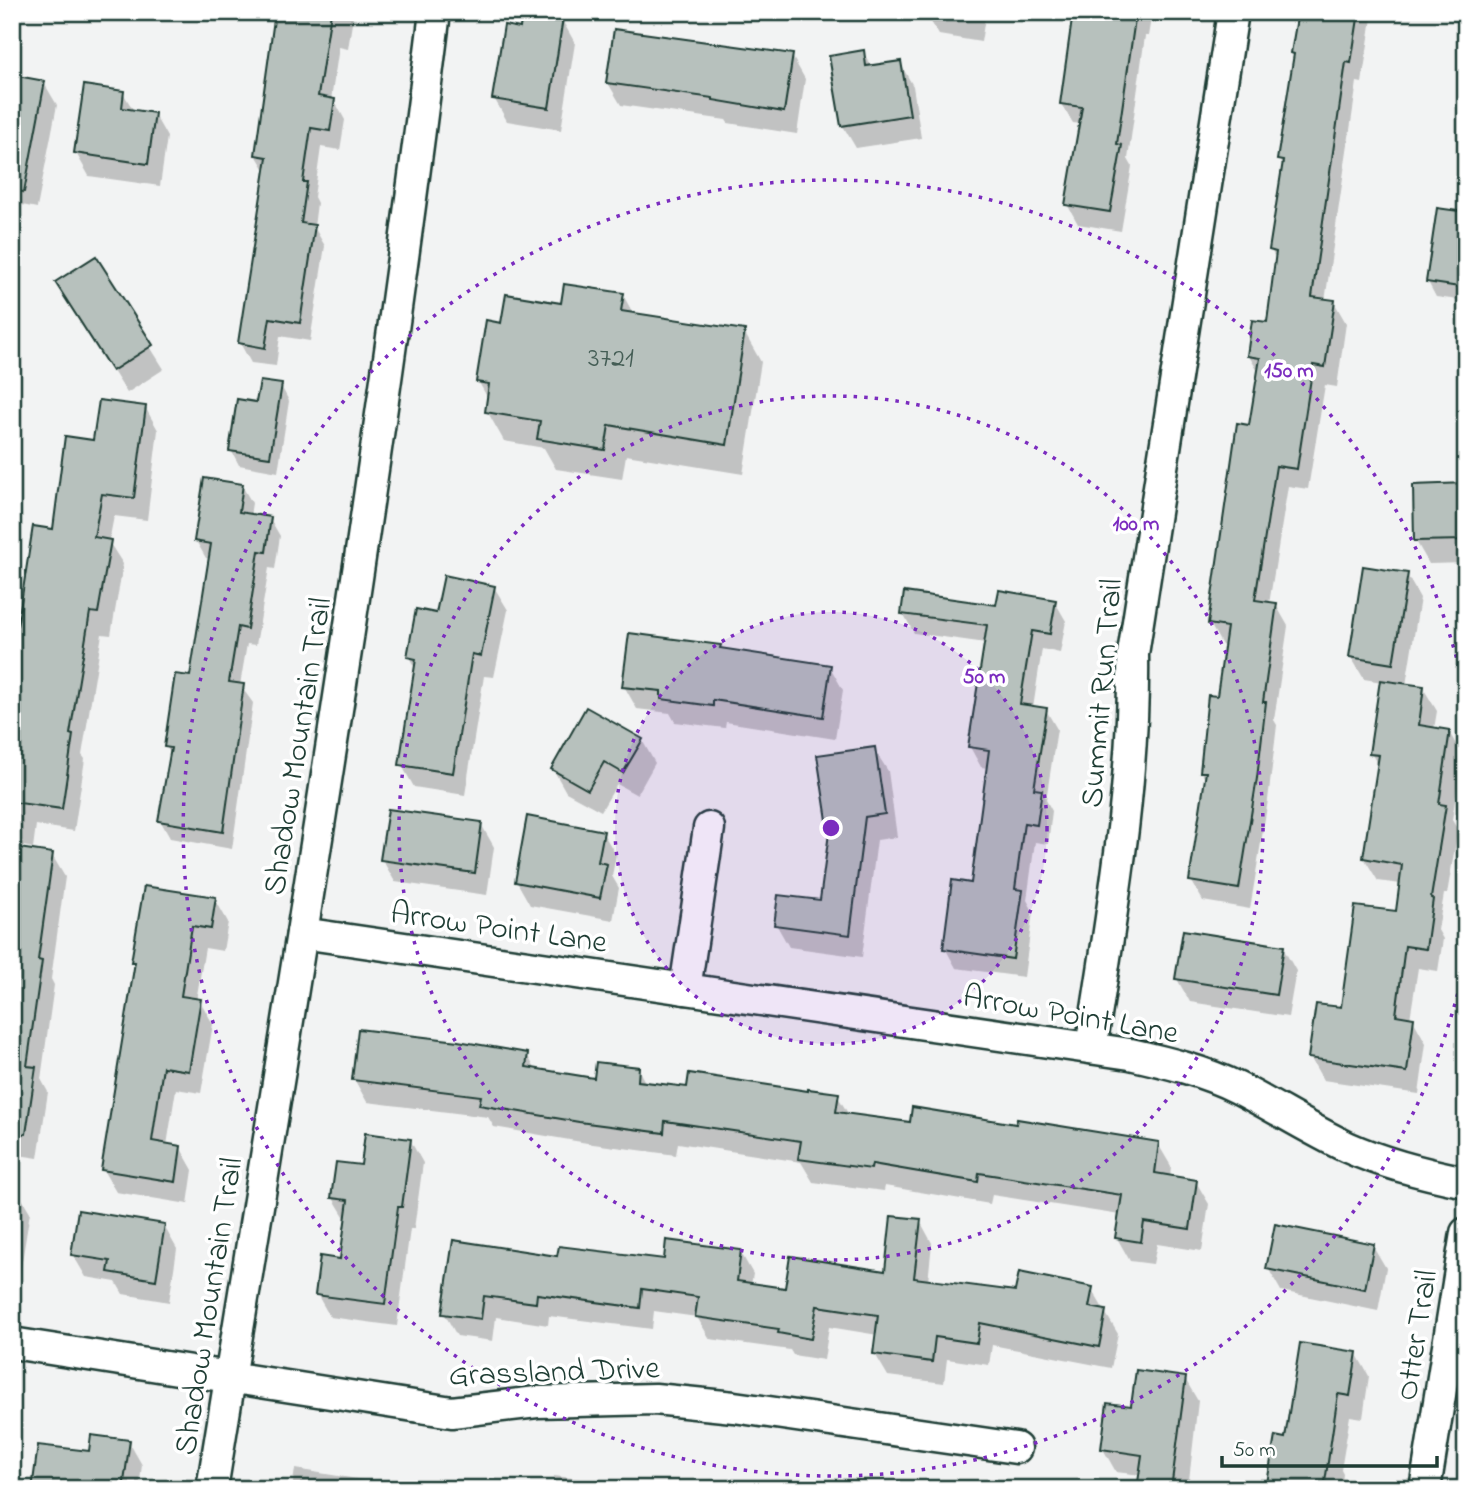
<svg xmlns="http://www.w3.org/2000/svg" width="1478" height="1501" font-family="'Indie Flower',sans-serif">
<rect width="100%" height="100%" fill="#f2f3f3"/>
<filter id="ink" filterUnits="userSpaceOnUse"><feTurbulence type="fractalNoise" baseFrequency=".0143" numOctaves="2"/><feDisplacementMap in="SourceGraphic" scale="14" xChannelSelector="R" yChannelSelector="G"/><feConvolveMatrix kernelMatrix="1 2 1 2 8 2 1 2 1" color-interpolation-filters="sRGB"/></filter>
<g filter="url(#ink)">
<g fill="#0003">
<polygon points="277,12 350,12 353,17 348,49 339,47 331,100 334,100 345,120 340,150 321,147 314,197 317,203 314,227 325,246 310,341 280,336 276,366 251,363 240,343 267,173 256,155"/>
<polygon points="925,12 986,12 981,42 939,35"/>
<polygon points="1078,12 1152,12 1148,36 1145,36 1128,159 1132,166 1121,231 1078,224 1067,204 1081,124 1073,123 1061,104"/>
<polygon points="1301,12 1369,12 1372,18 1362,83 1357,82 1325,301 1334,302 1346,323 1337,387 1325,385 1308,489 1288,486 1269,604 1276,605 1288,626 1274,720 1277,725 1268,800 1250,909 1203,901 1191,880 1206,781 1201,771 1218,698 1226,646 1222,645 1210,624 1250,427 1259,373 1249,356 1268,324 1277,261 1271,250 1284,167 1279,160"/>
<polygon points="562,20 575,43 561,130 507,121 494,98 521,30"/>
<polygon points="863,52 872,67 900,63 913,86 921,138 856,148 843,126"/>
<polygon points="792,56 805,79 797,134 728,123 726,120 621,105 608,83"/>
<polygon points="12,77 44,83 57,105 37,208 12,203"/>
<polygon points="123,93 134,111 154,114 167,137 160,186 89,176 76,153"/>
<polygon points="1466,214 1466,301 1436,297 1428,282"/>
<polygon points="95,259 164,369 127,393 71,305"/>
<polygon points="623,295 634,315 744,332 761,362 743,474 626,455 622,479 556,469 544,448 504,441 487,411 489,400 478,381 502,325 563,305"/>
<polygon points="281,386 289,401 278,472 239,465 231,450 258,404"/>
<polygon points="145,407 158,430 147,520 114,516 109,542 123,564 111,635 102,634 82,755 85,759 74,831 36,825 33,848 12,844 12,765 18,723 12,713 12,669 55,531 95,442"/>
<polygon points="1466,485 1466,563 1429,564 1416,541"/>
<polygon points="242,486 252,503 250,516 270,519 280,536 275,569 269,568 256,645 247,644 240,685 253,703 232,849 170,838 160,820 172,756 166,746 192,678 211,559 206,558 196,541"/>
<polygon points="1407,575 1420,598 1406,685 1423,688 1437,711 1434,729 1449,732 1462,755 1452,820 1458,830 1447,894 1444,894 1438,930 1443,939 1438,971 1418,968 1410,1019 1413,1020 1426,1043 1419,1094 1323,1080 1310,1057 1342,1009 1397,913 1401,884 1378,881 1364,858 1379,767 1371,753 1382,682 1364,679 1351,657"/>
<polygon points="494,587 508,610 494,677 484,676 465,795 414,787 401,764 416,670 409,657 438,615"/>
<polygon points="1055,602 1066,621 1060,653 1042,649 1033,708 1046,710 1057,729 1046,800 1052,811 1048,844 1035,842 1027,900 1033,911 1024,977 956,968 945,948 972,885 988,768 981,767 970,747 986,643 914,633 903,613"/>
<polygon points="719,646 721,650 830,667 843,690 835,739 726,722 725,728 675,722 670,713 637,709 624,686"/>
<polygon points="642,740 655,763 637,795 617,784 601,811 566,792 553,769"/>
<polygon points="874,749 888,771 897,837 877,840 862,957 789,947 776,924 821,902"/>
<polygon points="481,824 494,847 487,895 395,882 382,859"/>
<polygon points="603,833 616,855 612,876 619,888 613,920 530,905 517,882"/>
<polygon points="12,849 52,855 65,877 51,979 54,985 41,1079 48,1092 38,1158 12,1154"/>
<polygon points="215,899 228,922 223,951 205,948 196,1001 200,1001 213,1024 201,1093 176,1089 167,1145 180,1147 193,1170 188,1204 116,1192 103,1170 136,966 133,961"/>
<polygon points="1283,948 1296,971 1288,1017 1190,1002 1177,979"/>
<polygon points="527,1055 536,1070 596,1080 638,1069 646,1084 689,1089 837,1095 849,1115 911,1124 1017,1126 1158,1144 1171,1166 1170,1178 1196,1182 1209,1204 1202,1251 1157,1244 1153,1264 1130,1261 1117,1238 1120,1215 992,1195 990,1204 885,1186 884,1191 813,1182 801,1162 678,1143 676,1155 593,1144 494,1127 488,1117 367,1102 354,1079"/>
<polygon points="410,1140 423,1163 414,1229 410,1229 397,1326 330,1317 317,1294 341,1261 347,1221 333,1198 362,1167"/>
<polygon points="12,1188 16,1189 30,1212 18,1286 12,1285"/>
<polygon points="920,1221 932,1243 928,1282 1017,1293 1091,1288 1118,1334 1111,1368 992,1345 989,1365 947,1359 944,1383 888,1376 875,1354 878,1335 829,1327 824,1360 793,1355 790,1350 710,1339 697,1317 654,1311 652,1329 549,1316 548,1325 496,1317 493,1341 457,1336 444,1313 559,1258 665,1261 740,1251 753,1274 751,1285 787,1290 886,1273"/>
<polygon points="164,1226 177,1249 169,1302 123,1294 116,1282 86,1277 73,1255"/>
<polygon points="1373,1246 1386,1268 1378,1311 1281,1291 1268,1268"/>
<polygon points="1356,1353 1369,1376 1363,1418 1350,1416 1341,1470 1343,1474 1341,1489 1268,1489 1286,1440"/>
<polygon points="1185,1379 1198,1401 1188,1489 1139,1489 1141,1475 1116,1472 1103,1449 1132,1408"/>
<polygon points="129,1442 142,1465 139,1489 34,1489 90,1453"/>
<polygon points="295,1469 419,1489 292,1489"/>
<polygon points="554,1476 590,1480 595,1489 553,1489"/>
<polygon points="424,1481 484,1489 422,1489"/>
<polygon points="664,1485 688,1489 663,1489"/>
</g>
<g fill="#b7c1bd" stroke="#1f3d34" stroke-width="2">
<polygon points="275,12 331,12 318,96 335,99 330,131 311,128 303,182 307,182 301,223 315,225 300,323 270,318 265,348 238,343 267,157 255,155"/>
<polygon points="522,12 563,18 549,108 492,99 504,25 520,28"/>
<polygon points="1073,12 1136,12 1117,144 1122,145 1110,212 1065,205 1082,107 1060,104"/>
<polygon points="1298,12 1359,12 1351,63 1346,62 1312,297 1335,300 1325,367 1313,365 1297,469 1276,466 1255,600 1277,603 1263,702 1266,702 1257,778 1239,889 1189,881 1206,772 1200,772 1208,695 1217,696 1227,627 1208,624 1237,423 1249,425 1260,358 1247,356 1252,320 1267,322 1276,252 1269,250 1283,161 1277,160 1294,54 1291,53"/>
<polygon points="614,29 793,54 784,112 713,100 713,98 606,83"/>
<polygon points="864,50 866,66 901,61 910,115 841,126 829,56"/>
<polygon points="12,75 45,81 24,192 12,191"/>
<polygon points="84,85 124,91 122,108 155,113 148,164 74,153"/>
<polygon points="1437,208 1466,212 1466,288 1426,282"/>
<polygon points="96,256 153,345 112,371 55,282"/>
<polygon points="564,284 624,293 621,311 745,330 727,445 609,425 605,450 537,439 540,421 485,412 489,384 476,382 486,320 501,323 506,294 561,303"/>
<polygon points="260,381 282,384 270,457 229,451 237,399 256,402"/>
<polygon points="99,400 146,406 134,498 102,494 94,537 111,540 98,613 90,612 70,734 73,735 62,809 12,802 12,752 19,706 12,705 12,660 33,526 53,529 65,436 93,440"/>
<polygon points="204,478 243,484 239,512 271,517 266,552 259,551 247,629 238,627 229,682 244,684 223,832 158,821 171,748 164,747 175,674 190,676 211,544 194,541"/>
<polygon points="1466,483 1466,540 1414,541 1413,485"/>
<polygon points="1363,566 1408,573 1393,664 1349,657"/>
<polygon points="444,575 495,586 481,656 472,654 453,773 399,765 416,659 407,657 416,609 436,613"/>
<polygon points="999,590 1056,600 1050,634 1032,631 1020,704 1047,708 1034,789 1042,790 1037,825 1024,823 1015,889 1023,890 1013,959 943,949 952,880 971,883 989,750 968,747 987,625 901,614 904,592 996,605"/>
<polygon points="629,633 721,645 720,648 831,665 823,717 713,700 713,706 661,699 661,691 622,687"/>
<polygon points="1380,680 1424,686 1419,725 1450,730 1439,804 1446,805 1431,898 1433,899 1426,949 1405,946 1396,1015 1414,1018 1407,1072 1308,1058 1316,1004 1341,1007 1355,906 1396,911 1402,865 1363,858 1379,755 1369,754"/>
<polygon points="586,707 643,739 623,773 604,762 588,790 551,769"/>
<polygon points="875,747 885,814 865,817 850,935 774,925 778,895 820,900 829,833 817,755"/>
<polygon points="388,809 482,822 475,873 380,860"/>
<polygon points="527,816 604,831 598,862 607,864 600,898 515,882"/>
<polygon points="12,847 53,853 38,960 42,961 27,1066 36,1067 26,1134 12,1133"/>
<polygon points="144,886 216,897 211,929 192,926 181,996 201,999 189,1071 163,1067 152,1141 181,1146 176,1182 101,1170 135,962 131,962"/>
<polygon points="1183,930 1284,946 1276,995 1175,979"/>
<polygon points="358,1029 458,1041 528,1053 526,1067 594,1078 596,1062 639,1067 638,1081 687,1087 689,1073 808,1091 808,1089 839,1093 836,1112 910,1122 912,1107 1016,1124 1017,1119 1159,1142 1155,1173 1197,1180 1190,1229 1144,1222 1141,1242 1115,1238 1122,1195 979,1173 978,1182 872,1164 871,1169 798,1159 801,1141 665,1121 664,1133 579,1122 479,1105 481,1096 352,1080"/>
<polygon points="365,1133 411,1139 402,1207 398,1207 385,1304 315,1295 320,1256 340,1259 348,1200 331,1198 336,1162 361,1165"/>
<polygon points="78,1210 165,1224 156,1280 108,1272 110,1261 71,1255"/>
<polygon points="891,1216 921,1219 914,1278 1015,1291 1019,1272 1093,1287 1089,1307 1106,1310 1099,1347 980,1323 977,1343 935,1337 932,1362 873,1354 878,1315 817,1306 811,1339 778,1333 779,1329 695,1317 698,1297 642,1289 640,1308 537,1294 536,1303 484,1296 481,1319 442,1314 453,1240 557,1256 559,1246 664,1259 666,1240 741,1250 737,1281 785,1288 790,1256 885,1271"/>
<polygon points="1275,1224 1374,1244 1365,1289 1266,1269"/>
<polygon points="1300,1343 1357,1352 1350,1396 1338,1394 1324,1489 1266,1489 1275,1436 1285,1438"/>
<polygon points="1136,1370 1186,1377 1171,1489 1137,1489 1142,1455 1101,1449 1107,1403 1131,1406"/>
<polygon points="91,1435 130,1440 123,1489 32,1489 38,1445 89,1451"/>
</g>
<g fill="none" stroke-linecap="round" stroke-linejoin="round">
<defs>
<g id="street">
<path d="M302,933L1130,1054C1166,1062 1204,1071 1238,1088C1275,1107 1309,1129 1347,1147C1385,1164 1425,1174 1466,1182"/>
<polyline points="685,989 709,828"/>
<path d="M1091,1048C1111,917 1135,786 1133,654L1233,12"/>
<polyline points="12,1343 452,1412 537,1402 655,1399 734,1407 1016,1448"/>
<path d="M212,1489C292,997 374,506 435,12"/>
<polyline points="1425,1489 1466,1233"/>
</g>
</defs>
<use href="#street" stroke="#1f3d34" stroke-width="35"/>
<use href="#street" stroke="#fff" stroke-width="30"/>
</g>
</g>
<circle cx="831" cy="828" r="216" fill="#7b2cbf" fill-opacity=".12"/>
<g fill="none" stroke="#7b2cbf" stroke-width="3.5" stroke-dasharray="3.5 7">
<circle cx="831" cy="828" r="216"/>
<circle cx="831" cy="828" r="432"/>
<path d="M1465 963A648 648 0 1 1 1465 693"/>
</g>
<g text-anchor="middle" stroke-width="7" stroke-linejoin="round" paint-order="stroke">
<g font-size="28" fill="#455e56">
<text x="611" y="366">3721</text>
</g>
<g font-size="32" fill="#1f3d34" stroke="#fff">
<text transform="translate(1100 693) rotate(-85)" y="11">Summit Run Trail</text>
<text transform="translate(296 746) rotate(-81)" y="11">Shadow Mountain Trail</text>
<text transform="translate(499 926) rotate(8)" y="11">Arrow Point Lane</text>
<text transform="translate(1071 1013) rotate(10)" y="11">Arrow Point Lane</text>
<text transform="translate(207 1306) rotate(-81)" y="11">Shadow Mountain Trail</text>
<text transform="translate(1415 1335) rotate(-81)" y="11">Otter Trail</text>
<text transform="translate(554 1370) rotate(-2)" y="11">Grassland Drive</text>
</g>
</g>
<circle cx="831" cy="828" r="10" fill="#7b2cbf" stroke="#fff" stroke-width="3.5"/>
<g font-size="21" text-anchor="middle" font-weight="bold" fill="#7b2cbf" stroke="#fff" stroke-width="7" stroke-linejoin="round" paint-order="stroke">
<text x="1289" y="377">150 m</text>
<text x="1136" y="530">100 m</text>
<text x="984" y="683">50 m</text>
</g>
<rect width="1478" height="1501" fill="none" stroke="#fff" stroke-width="42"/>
<rect x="21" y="21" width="1436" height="1459" fill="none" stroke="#1f3d34" stroke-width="2.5" filter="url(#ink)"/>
<path d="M1222 1456v10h215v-10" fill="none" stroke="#1f3d34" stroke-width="3.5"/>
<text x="1233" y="1456" font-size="21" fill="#1f3d34" stroke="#ffffff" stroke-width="5" paint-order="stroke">50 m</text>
</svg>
